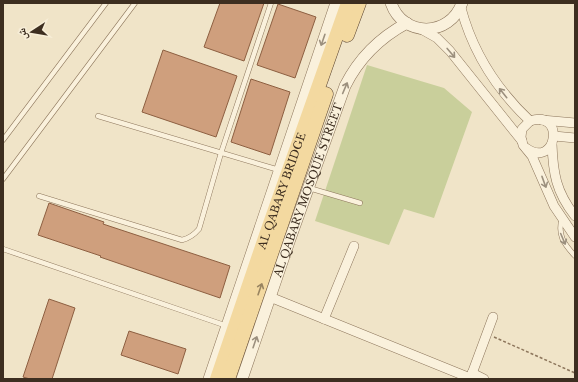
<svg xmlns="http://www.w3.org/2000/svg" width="578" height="382" font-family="'Libre Baskerville','Noto Naskh Arabic',serif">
<rect width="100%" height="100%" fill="#f0e4c8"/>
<polygon fill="#c9cf9b" points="367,65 444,88 472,112 434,218 404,209 389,245 315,221"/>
<g fill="#cf9f7d" stroke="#8d5f41">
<polygon points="220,3 264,3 244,61 204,47"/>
<polygon points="278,4 316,17 295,78 257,65"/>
<polygon points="163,50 237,76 216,137 142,112"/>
<polygon points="251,79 290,92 270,155 231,142"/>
<polygon points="49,203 104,222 103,224 230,266 220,298 100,257 101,256 38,235"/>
<polygon points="49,299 75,308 52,379 30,379 23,377"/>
<polygon points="129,331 186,349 178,374 121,355"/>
</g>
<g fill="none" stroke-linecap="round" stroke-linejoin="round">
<defs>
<g id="service">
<polyline points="98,116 279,170"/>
<polyline points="3,140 106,3"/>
<polyline points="3,179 135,3"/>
<polyline points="309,188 360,203"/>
<path d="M39,196L182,240C190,238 194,235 199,229L221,153L271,3"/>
<path d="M562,218C557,235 564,244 575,256"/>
<polyline points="3,249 227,326"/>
</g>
<g id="minor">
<path d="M461,8C473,53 496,89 530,121"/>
<polyline points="421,29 437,38 450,51 522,141"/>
<polyline points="542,120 575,123"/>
<polyline points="554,136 575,138"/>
<path d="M552,144C553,173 556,192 575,216"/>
<path d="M526,148C557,170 566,109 530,121L522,129L521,137L523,145L532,156L554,206L575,237"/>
<polyline points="270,297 470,378"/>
<polyline points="324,319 354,246"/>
<polyline points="472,373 484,379"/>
<polyline points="470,379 493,317"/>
</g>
<g id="tertiary">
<path d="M391,3C403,38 450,37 462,3"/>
<polyline points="209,379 336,3"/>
<path id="s1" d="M242,379L290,239L345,86C359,58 379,38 407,23"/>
</g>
<g id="primary">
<polyline points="347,35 359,3"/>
<path id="s2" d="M217,379L266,235L348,3"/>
<polyline points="228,379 326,94"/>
</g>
</defs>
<use href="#service" stroke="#8d765c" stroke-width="5.5"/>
<use href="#minor" stroke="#8d765c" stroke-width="10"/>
<use href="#tertiary" stroke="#8d765c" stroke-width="12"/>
<use href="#primary" stroke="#5b4430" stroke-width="15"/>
<polyline stroke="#8d765c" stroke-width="1.5" stroke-dasharray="3 2" stroke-linecap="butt" points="494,337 575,373"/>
<use href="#service" stroke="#faf1dc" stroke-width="4.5"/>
<use href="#minor" stroke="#faf1dc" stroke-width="9"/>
<use href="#tertiary" stroke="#faf1dc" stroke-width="11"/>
<use href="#primary" stroke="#f3d9a0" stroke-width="14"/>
</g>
<defs><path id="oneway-shaft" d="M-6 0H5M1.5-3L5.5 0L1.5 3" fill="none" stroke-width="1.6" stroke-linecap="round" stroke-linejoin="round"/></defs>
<g stroke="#9c907e">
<use href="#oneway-shaft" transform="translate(323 40) rotate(109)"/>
<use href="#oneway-shaft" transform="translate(451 53) rotate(50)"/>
<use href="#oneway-shaft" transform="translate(345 88) rotate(-67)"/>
<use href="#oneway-shaft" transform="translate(503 93) rotate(-129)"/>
<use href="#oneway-shaft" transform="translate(544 182) rotate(70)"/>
<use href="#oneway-shaft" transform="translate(563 239) rotate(67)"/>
<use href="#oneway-shaft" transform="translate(255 342) rotate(-71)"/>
</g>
<use stroke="#988460" href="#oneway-shaft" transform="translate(260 289) rotate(-71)"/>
<g text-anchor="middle" stroke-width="3.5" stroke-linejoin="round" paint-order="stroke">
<g font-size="11" fill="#3d2e20" stroke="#f7eed8">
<text dy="4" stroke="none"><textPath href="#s1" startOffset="200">AL QABARY MOSQUE STREET</textPath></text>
<text dy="4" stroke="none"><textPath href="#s2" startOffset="199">AL QABARY BRIDGE</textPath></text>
</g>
</g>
<rect width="578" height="382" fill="none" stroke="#3d2e20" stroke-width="8"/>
<g transform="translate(32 32) rotate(258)" stroke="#f7eed8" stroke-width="3" paint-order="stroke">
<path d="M0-3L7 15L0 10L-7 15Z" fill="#3d2e20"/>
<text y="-6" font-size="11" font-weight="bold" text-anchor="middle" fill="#3d2e20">ش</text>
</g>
</svg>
